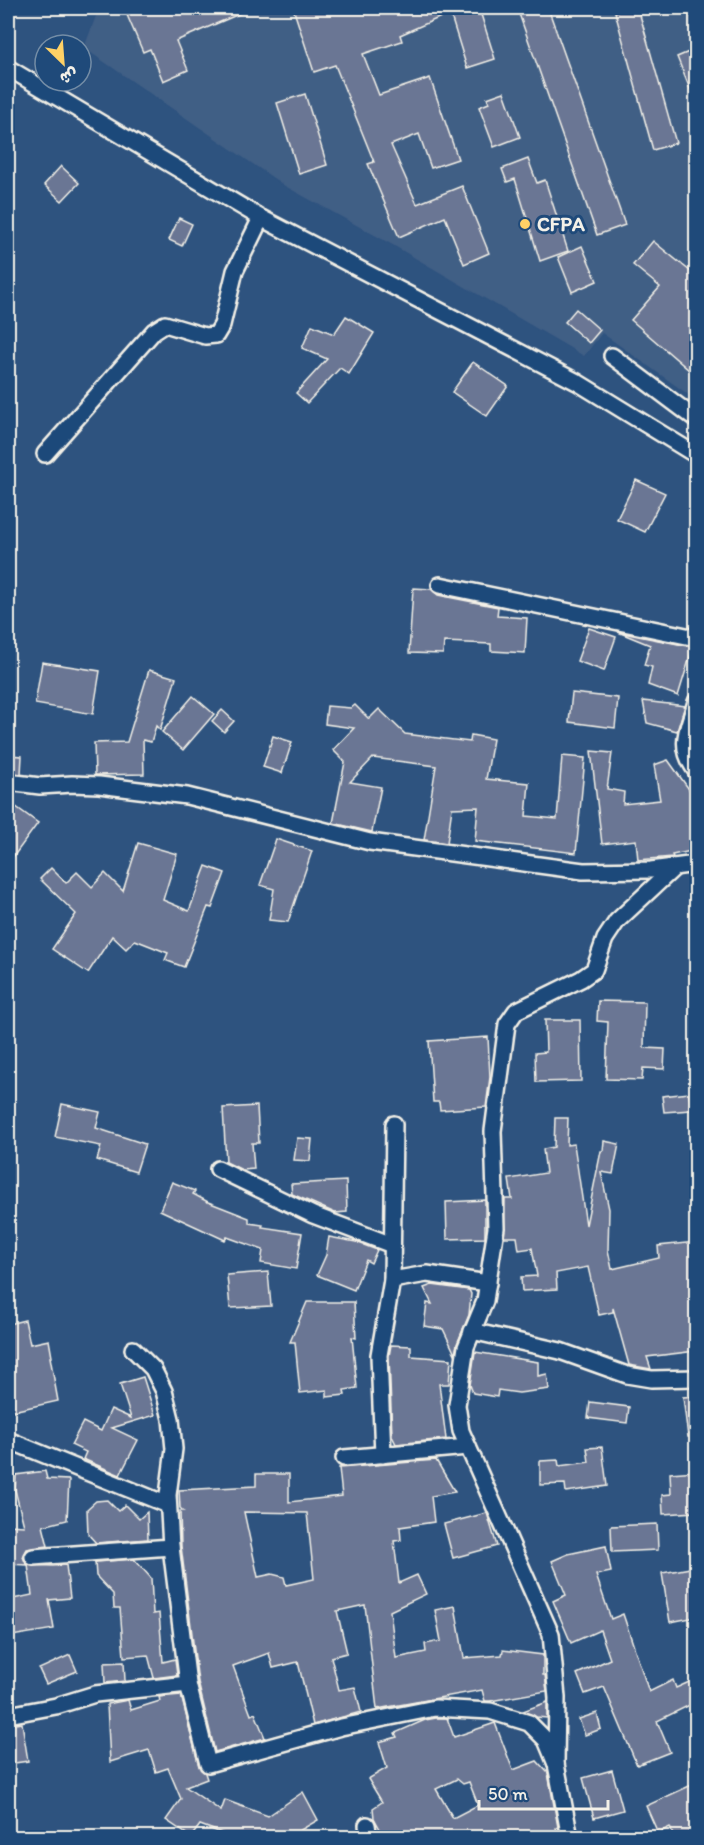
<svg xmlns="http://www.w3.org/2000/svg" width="704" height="1845" font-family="Itim,'Playpen Sans Arabic',sans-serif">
<rect width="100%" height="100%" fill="#2e537f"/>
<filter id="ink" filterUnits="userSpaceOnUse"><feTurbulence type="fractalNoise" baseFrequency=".0167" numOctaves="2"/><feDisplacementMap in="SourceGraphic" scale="12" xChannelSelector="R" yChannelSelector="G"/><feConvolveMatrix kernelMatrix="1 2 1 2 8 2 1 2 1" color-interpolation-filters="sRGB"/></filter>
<g filter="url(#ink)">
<polygon fill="#405e85" points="99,8 696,8 696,400 602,333 584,356 391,244 285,186 84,48"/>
<g fill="#6b7694" stroke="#f4f1e8" stroke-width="1.5" fill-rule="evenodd">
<polygon points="146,8 253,8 176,41 188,70 163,81 150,49 143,52 127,15"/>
<polygon points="293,8 479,8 495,59 467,68 450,13 400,35 402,41 363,54 379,95 430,78 458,159 431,168 419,134 391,145 417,204 462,186 489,253 464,264 445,217 399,237 368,164 374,162 335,65 314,72"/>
<polygon points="517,8 548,8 625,225 597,235"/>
<polygon points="629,8 638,8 676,143 653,150 615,12"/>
<polygon points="696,49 696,104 677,57"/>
<polygon points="504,92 520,137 494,147 479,107 489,103 487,98"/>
<polygon points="305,94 327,165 299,174 277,103"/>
<polygon points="528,159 537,183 545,180 568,251 540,261 515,179 507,182 502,169"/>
<polygon points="61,166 79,183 62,201 44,185"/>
<polygon points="179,218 192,224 182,246 169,240"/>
<polygon points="653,241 696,276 696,376 631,320 660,287 633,265"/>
<polygon points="582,246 597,281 572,292 558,257"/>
<polygon points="576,309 600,330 589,343 565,322"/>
<polygon points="346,316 374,333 349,374 340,368 307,403 296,393 327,359 302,348 312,325 334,334"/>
<polygon points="473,362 508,386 487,416 452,392"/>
<polygon points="636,480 665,493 645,532 617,519"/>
<polygon points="413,588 431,589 438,595 498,607 497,616 527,618 525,653 491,651 491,644 444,642 443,654 409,653"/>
<polygon points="589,628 616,637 604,671 577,661"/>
<polygon points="618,632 693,647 678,696 648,685 652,667 644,665 650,645"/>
<polygon points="42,662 100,671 93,714 35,704"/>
<polygon points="149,670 176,678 160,730 156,726 151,742 143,740 144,774 95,775 94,743 127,742"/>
<polygon points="572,693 618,698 615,728 569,722"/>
<polygon points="193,696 214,714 183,750 162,732"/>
<polygon points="643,701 685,706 677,731 647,723"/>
<polygon points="355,705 369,719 379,709 405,734 470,742 471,735 493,739 486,779 529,783 526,816 557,819 562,756 585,758 576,853 475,841 478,807 452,808 447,843 424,840 436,766 373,758 350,782 381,787 372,832 333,823 345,762 333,750 354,728 325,724 327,706 351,708"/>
<polygon points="222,710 234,721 224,732 212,721"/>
<polygon points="273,736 292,742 282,773 263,767"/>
<polygon points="591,751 612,753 607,789 624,792 623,804 660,800 654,765 668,760 696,799 696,850 672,855 673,857 638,860 636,840 602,844"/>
<polygon points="8,755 22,756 21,774 8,772"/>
<polygon points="8,801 38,823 8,864"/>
<polygon points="276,839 312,851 288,922 269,920 274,889 260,885"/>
<polygon points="138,843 177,854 163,900 189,911 206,866 225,873 212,908 208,907 184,967 165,960 168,953 135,940 126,949 112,936 88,973 52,949 76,914 40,879 51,868 66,883 77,872 92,887 105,873 123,891"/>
<polygon points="598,1001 645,1002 644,1048 665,1049 664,1069 643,1068 642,1080 606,1079 608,1022 597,1021"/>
<polygon points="545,1020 580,1020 581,1081 536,1082 535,1053 546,1052"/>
<polygon points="488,1037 490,1077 486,1107 440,1110 439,1102 433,1102 429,1041"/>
<polygon points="689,1093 691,1110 664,1112 662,1096"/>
<polygon points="62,1104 100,1112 96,1128 145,1144 136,1172 97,1160 101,1146 55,1137"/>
<polygon points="257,1106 259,1143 252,1143 254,1169 242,1170 226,1162 223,1108"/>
<polygon points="555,1118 568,1118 567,1145 574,1144 586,1225 601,1151 603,1151 604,1141 619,1144 613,1174 601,1172 609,1209 608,1250 612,1269 659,1258 658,1246 696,1242 696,1351 647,1357 651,1369 629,1365 613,1308 613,1312 599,1315 588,1267 556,1273 557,1289 522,1291 521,1277 537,1276 532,1248 519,1250 517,1237 504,1237 505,1199 512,1199 509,1179 546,1173 543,1149 554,1147"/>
<polygon points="297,1138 312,1139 310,1161 294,1160"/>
<polygon points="346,1181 347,1212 335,1213 292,1194 291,1184"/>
<polygon points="172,1182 195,1191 193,1194 208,1202 249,1218 249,1223 263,1225 262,1227 302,1233 296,1269 261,1263 263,1250 227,1237 225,1240 160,1210"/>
<polygon points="485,1200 485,1238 447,1239 446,1202"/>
<polygon points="329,1237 356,1242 377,1250 371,1263 366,1260 354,1290 317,1275 326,1255"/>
<polygon points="268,1272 271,1306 230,1308 227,1275"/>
<polygon points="432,1285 469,1290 471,1294 469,1315 457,1344 455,1354 443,1329 424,1326 427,1303 432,1304 424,1288"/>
<polygon points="307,1302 354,1302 356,1338 352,1337 357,1388 344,1390 345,1395 327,1397 327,1390 300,1393 295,1342 290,1342"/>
<polygon points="25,1320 30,1344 49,1340 52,1357 50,1357 58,1401 8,1412 8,1324"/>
<polygon points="391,1345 411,1346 411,1356 451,1359 449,1384 439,1384 446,1439 396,1444 392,1436 389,1356"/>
<polygon points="475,1352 538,1362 538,1376 547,1374 549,1389 519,1393 498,1390 497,1397 473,1393 470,1385"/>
<polygon points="143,1377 155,1415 112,1428 138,1440 120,1475 83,1459 86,1452 71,1445 83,1422 101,1431 111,1409 131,1418 120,1384"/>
<polygon points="696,1396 696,1437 688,1437 683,1397"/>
<polygon points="590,1402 629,1407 627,1423 588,1418"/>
<polygon points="602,1447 607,1486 566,1492 565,1484 540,1485 540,1461 558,1460 559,1466 589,1462 587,1448"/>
<path d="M436,1460L455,1492L431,1496L434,1522L400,1527L401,1540L394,1541L399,1583L417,1575L426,1594L390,1611L396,1658L426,1652L425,1644L441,1641L435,1610L455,1606L464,1658L502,1655L503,1650L543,1655V1675H545L547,1691L490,1701H485L482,1690L377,1709L365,1605L337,1611L347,1653L331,1657L339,1690L355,1687L361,1712L313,1725L298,1662L273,1668L269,1653L233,1666L251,1715L255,1713L265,1738L215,1752L198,1682L181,1546L180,1511H183L180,1508L179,1490L256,1486V1474H289V1502L342,1496L339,1468ZM244,1512L307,1513L314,1579L286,1585L284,1577L272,1574L258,1577Z"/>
<polygon points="45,1471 47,1479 69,1480 67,1520 43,1526 48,1546 27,1549 23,1557 27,1565 8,1564 8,1525 24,1526 15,1490 16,1475"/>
<polygon points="696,1471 696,1512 663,1514 662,1495 671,1494 670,1473"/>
<polygon points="107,1500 118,1511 125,1505 139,1519 147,1512 148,1539 96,1543 88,1534 87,1509 96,1501"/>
<polygon points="487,1513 497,1546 453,1558 444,1524"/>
<polygon points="657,1524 658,1550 612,1552 611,1526"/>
<polygon points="606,1546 611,1572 596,1575 611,1619 623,1614 649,1692 673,1680 676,1688 696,1679 696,1702 657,1721 670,1752 637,1765 604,1687 585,1694 577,1674 610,1659 600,1630 571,1643 553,1601 566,1595 552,1561 568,1554"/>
<polygon points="134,1559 151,1578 153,1614 159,1613 163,1662 175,1659 177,1675 154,1678 148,1655 124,1657 120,1608 114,1608 113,1594 96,1576 95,1562"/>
<polygon points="28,1565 53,1566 66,1565 70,1598 49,1600 54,1629 12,1636 8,1600 32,1595"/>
<polygon points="696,1567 696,1617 670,1622 662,1573"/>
<polygon points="70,1655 77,1671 46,1684 39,1669"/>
<polygon points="124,1662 125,1681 105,1683 104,1663"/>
<polygon points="181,1695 199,1766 205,1773 207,1779 186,1787 221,1811 225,1800 268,1816 303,1792 318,1820 287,1838 235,1838 200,1825 191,1837 166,1820 181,1799 168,1768 156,1772 149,1750 110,1762 107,1704 128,1700 131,1710 160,1701 159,1697"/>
<polygon points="547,1702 547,1718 536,1717 523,1711"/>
<polygon points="597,1713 601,1729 585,1735 579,1719"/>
<path d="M436,1718H447L454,1737L495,1723L513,1770L537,1761L548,1773L558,1827L556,1828L559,1838H385L374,1818L373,1808L382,1802L368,1779L387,1768L379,1742L397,1737L395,1733L425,1720ZM457,1779L463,1784L469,1782L478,1805L453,1818L436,1789Z"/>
<polygon points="22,1723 28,1761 8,1764 8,1725"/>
<polygon points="612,1770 623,1810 594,1818 583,1778"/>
<polygon points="696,1783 696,1838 674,1838 670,1827 658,1833 646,1806"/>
</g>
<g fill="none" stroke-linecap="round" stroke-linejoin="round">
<defs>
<g id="minor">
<polyline points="8,68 261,218 577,382 696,455"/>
<polyline points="612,356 696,419"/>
<polyline points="45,454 154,331 165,324 205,336 216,335 222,325 235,271 261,218"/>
<polyline points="440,585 696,638"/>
<path d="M696,702C688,730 677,745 696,771"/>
<polyline points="8,782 40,786 72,784 99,785 187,796 370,842 583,871 651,870 696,864"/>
<polyline points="218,1169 313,1215 392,1245"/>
<polyline points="392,1280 427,1274 488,1283"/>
<polyline points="472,1331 560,1351 627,1375 651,1379 696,1378"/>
<polyline points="133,1349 153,1369 164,1391 171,1419 174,1449 168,1495 171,1547 188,1684 208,1764 341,1727 435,1708 490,1711 529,1723 546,1740 556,1764 570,1838"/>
<polyline points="8,1440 168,1505"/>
<polyline points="383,1455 379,1355 392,1280 394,1124"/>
<polyline points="344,1458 468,1447"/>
<polyline points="33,1557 171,1547"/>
<polyline points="8,1715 56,1706 95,1694 188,1684"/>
<polyline points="556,1764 557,1698 551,1634 461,1431 457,1405 466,1347 485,1301 496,1228 493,1131 507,1024 516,1011 581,979 594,970 605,939 617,921 675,867"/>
<polyline points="367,1825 369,1838"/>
</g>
</defs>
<use href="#minor" stroke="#f4f1e8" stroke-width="20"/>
<use href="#minor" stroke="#1f4a7a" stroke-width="15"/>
</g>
</g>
<circle fill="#ffd166" stroke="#1f4a7a" stroke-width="2" cx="525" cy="224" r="6"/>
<g text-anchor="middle" stroke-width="6" stroke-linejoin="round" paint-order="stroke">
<g font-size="20" font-weight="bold" fill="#f4f1e8" stroke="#1f4a7a" text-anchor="start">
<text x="537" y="231">CFPA</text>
</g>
</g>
<rect width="704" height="1845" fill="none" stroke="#1f4a7a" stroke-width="30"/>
<rect x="15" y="15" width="674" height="1815" fill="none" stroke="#f4f1e8" stroke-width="2" filter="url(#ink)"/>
<g transform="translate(63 63) rotate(155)"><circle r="28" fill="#1f4a7a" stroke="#748da6" stroke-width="1.5"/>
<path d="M0-4.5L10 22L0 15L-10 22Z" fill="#ffd166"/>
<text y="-9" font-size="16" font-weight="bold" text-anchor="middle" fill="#f4f1e8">ش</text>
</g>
<path d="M479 1800v9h129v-9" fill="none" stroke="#f4f1e8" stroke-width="3"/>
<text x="488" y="1800" font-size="18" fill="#f4f1e8" stroke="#1f4a7a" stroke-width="4.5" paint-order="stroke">50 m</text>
</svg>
